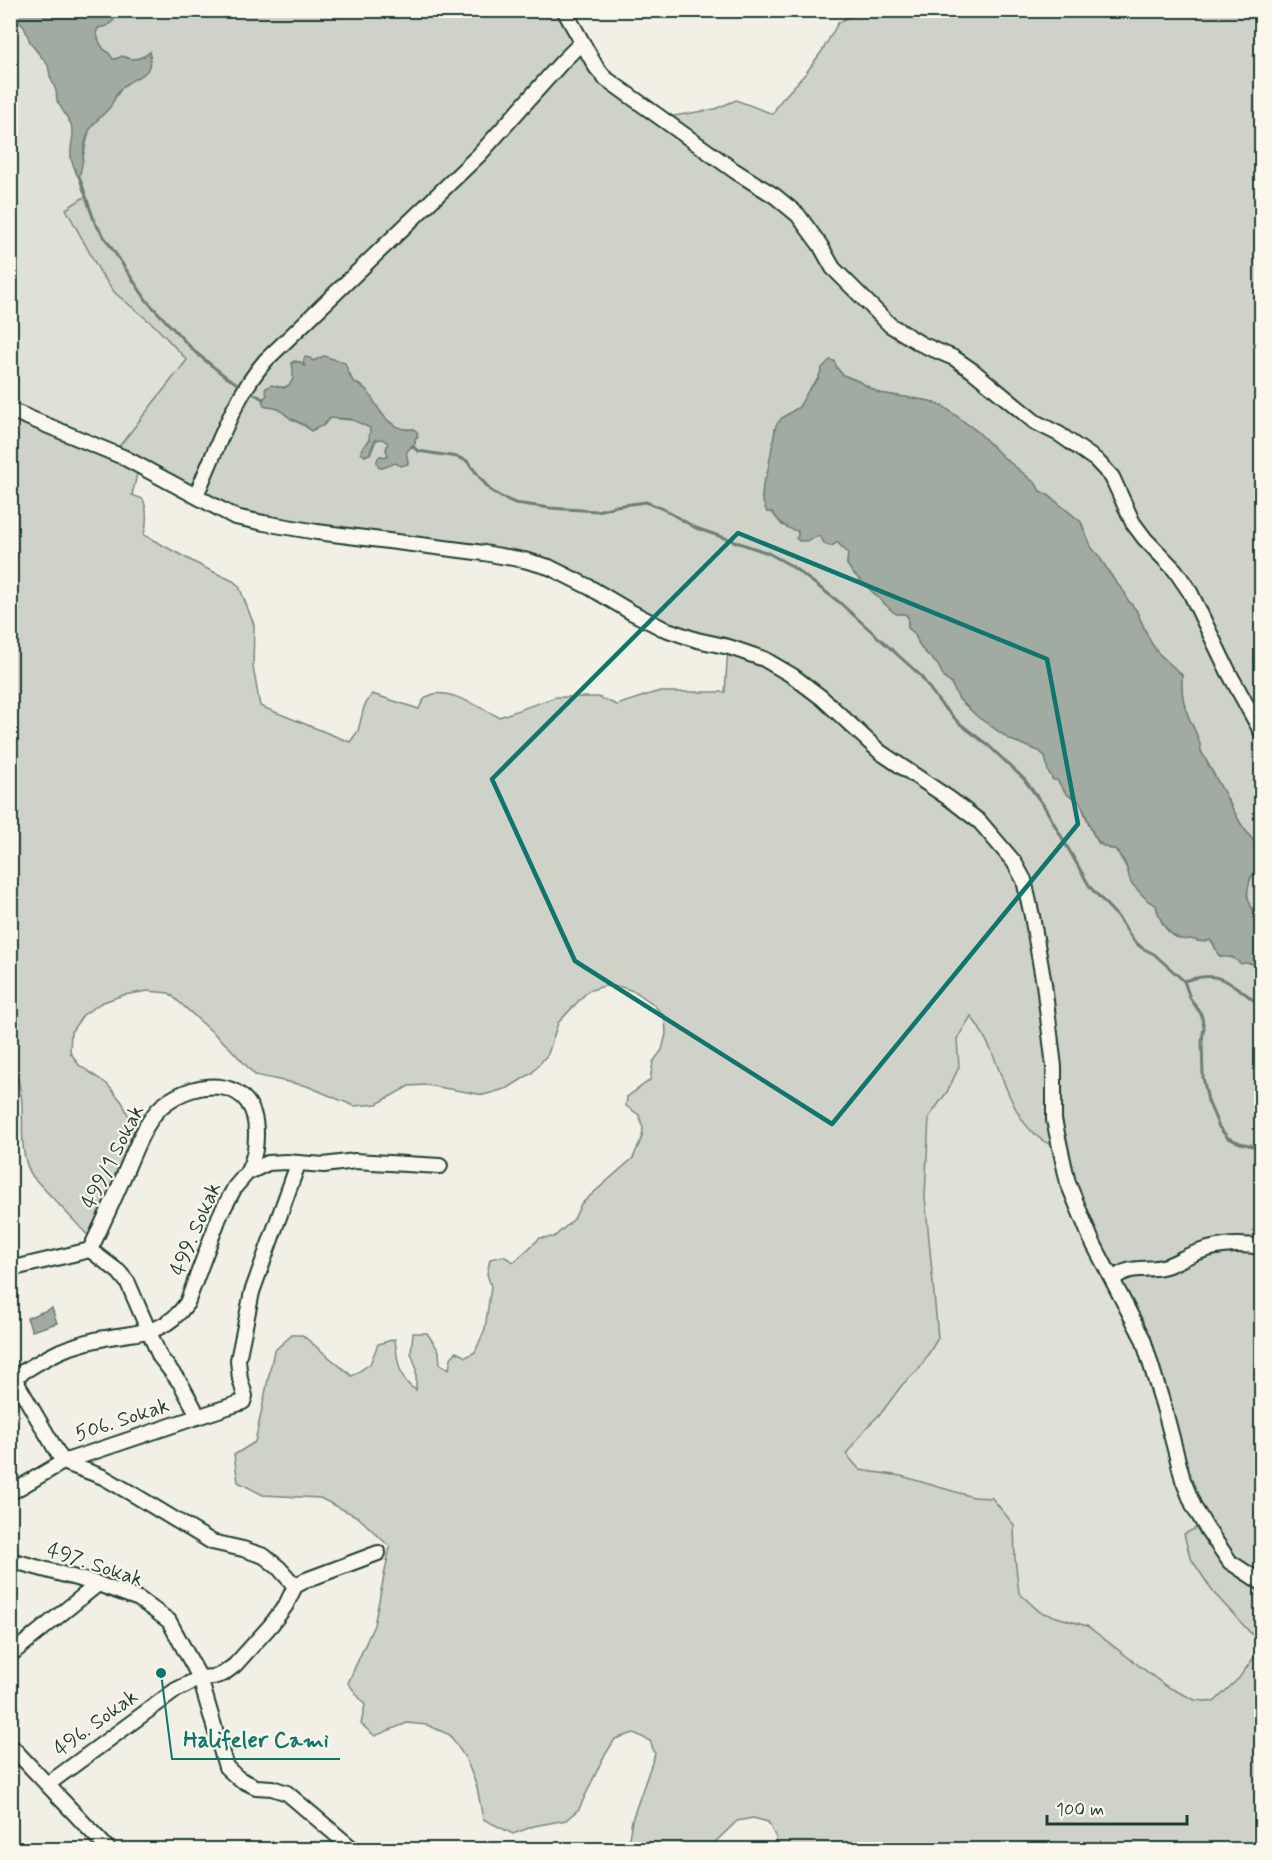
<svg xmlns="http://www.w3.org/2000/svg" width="1272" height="1860" font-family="Mynerve,sans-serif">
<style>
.built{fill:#e0e1d6}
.green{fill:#cfd2c8;stroke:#77887e;stroke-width:1.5;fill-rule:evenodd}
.water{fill:#a2aba1;stroke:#6e7f75;stroke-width:1.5}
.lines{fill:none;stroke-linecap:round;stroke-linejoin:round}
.stream{stroke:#6e7f75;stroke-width:3}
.minor-casing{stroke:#1f3d34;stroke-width:18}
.minor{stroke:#fbf7ec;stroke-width:14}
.marked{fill:none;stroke:#0f766e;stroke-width:4.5;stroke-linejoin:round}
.labels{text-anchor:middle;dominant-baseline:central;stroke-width:4.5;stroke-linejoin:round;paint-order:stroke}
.street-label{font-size:21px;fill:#1f3d34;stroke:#fbf7ec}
.leader{fill:none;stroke:#0f766e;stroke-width:2}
.callout-dot{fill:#0f766e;stroke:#fbf7ec;stroke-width:2}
.callout-label{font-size:22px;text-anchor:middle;font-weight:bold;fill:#0f766e;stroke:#fbf7ec;stroke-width:4.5;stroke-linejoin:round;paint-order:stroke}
</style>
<rect width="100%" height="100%" fill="#f2f0e5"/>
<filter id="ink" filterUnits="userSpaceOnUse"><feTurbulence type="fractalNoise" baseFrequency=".0167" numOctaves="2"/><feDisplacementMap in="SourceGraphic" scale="12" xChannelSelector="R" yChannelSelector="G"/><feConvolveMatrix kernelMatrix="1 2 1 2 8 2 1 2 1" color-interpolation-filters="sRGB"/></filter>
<g filter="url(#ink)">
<!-- built -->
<g class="built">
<polygon points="10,11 13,11 38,52 48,65 58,103 71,124 73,135 71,148 71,159 86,196 66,210 155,326 187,360 114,453 11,410"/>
<polygon points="971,1015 991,1050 1010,1096 1024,1123 1034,1135 1046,1144 1059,1148 1143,1339 1204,1524 1190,1557 1213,1592 1257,1640 1255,1656 1239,1678 1214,1702 1195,1700 1166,1686 1087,1626 1040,1612 1019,1593 1015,1558 1014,1525 992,1499 973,1497 901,1476 860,1470 845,1454 867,1427 882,1412 902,1385 920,1368 938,1338 925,1196 929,1117 947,1092 959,1067 957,1039"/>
</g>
<!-- green -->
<g class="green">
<path d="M104,11H564L596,67L662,118L715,109L736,100L773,114L778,104L806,73L822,51L838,23L857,11H1261V866L1258,857L1257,846L1241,824L1201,751C1200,738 1194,729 1189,718C1183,705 1181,690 1182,675L1158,653L1150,641L1136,610L1127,599L1125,593L1114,580L1098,555L1092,548L1081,522L1048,495L1040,491L1036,484L1002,456L978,432L944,407L930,401L879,393L858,381L843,375L837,368L834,361L813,384L799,407L782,418L775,429L771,458L767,475L763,484L762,499L767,512H772L782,525L798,531V536L812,538L820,536C825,542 823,546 832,546L837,542L848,553L847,564L852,572L866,584L881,601L900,614H905L908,617V628L914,633L921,648L938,665L945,679L951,683L959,699L978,717L1011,740L1039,751L1045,756L1057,780L1066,793L1080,802L1092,832L1099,844L1110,849H1115C1129,867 1134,893 1156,905C1159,919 1166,934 1181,939C1184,940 1188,939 1191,939C1199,941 1201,943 1209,940L1213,943L1218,954L1255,964L1261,969V1849H775L776,1838L768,1822L753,1818L737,1821L708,1849H635L628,1844L632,1820L655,1754L650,1741L634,1733L615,1739L602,1760L579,1809L566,1820L534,1826L513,1834L483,1819L477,1787L466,1759L450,1735L427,1725L407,1723L375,1736L361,1724L365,1705L348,1683L374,1625L390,1547L358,1517L320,1498L263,1495L238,1482L234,1455L255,1442L274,1351L292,1335H302L352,1376L370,1364L378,1344L395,1339C397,1356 398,1381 416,1390V1367L411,1353L413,1333H427L439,1351L440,1364L449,1369L451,1358L456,1352L466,1357L475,1352L485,1329L491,1286L487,1274L490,1259L503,1256L514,1262L540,1238L554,1237L574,1219L581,1204L633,1158L642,1137L643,1128L639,1115L626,1106L627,1097L650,1080L653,1062L662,1050L666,1034L665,1017L653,1004L636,992L621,987L604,986L588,991L558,1023L548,1054L532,1073L508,1088L484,1095L426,1085L409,1086L377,1104L354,1106L307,1086L255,1075L229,1047L169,993L148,991L123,995L101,1003L83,1015L71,1032L70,1052L79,1065L107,1084L122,1102L132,1123L136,1149L94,1242L33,1177C17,1153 25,1122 21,1094C20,1083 15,1073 11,1063L10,410L114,453L187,360L155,326L115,293L100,272L66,209L86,196L79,176L89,131L94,123L111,104L121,89L131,79L142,75L150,52C144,57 132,62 125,57L113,59C107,48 103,54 98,38C96,29 95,37 98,28L105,26L113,18L104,15ZM324,356L350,374L352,381C358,384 364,386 368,392C370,395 371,398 372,401C381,416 396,432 414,429L418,437L415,440V444L406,452V456L408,460L404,464L395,463L381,468L380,456L386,457L388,454L386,450L388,443L382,439L376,440L371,453L365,456L361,450C367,441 372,441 370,428C356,418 346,420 330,418L319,427L311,431C305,425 299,424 293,420C283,414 278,405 266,407L263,404V399L277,387C297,389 293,375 294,361L300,362L305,367L311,360L313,361ZM139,466L264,523L549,567L697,640L728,647L725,692H656L617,705L598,697H556L499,717C482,709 449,688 431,695C424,697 421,703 419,709L372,694L364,707L358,731L350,742L260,706L253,667L254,625L239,586L233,581L203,567L144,535C147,523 148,511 143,499L132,495ZM971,1016C979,1027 986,1039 992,1052C1007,1088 1018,1136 1059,1148L1165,1411L1203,1525L1184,1534L1190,1557L1213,1592L1257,1640L1255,1656L1239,1678L1214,1702L1195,1700L1166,1686L1087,1626L1040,1612L1019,1593L1015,1558L1014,1525L992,1498L973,1497L901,1476L860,1470L846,1454L867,1427L882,1412L902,1385L920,1368L938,1338L925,1196L929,1117L947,1092L959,1067L957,1039Z"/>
<path d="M1253,874H1257C1263,889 1261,905 1261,921C1248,909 1243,890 1253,874Z"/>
</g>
<!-- water -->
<g class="water">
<path d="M13,11H104V15L113,18L114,20L107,26L98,28C95,37 96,29 98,38C103,54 107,48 113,59H116L122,56C132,61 142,59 150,52C153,82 134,72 119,91C115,96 113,102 110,107C102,117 91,123 87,136C82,149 84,164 79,176L77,175L71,159V148L73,135L71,124L57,101L56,91L50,76L48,65L31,44L24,27L18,21Z"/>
<path d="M324,356L345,363C347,368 350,378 353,381C358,386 365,386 369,393C379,410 390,433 414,429L418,433L415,440V444C402,453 408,453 408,464L401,466L395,463L383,468L379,467C376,463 376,459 380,456L386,457L388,454L386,450L388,443L382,439L375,440L369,454L365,456L361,453L363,447L369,441L370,428L351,419L330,418L323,426L316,427L311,431L305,425L290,418L279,409L264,406L262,400L267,395L265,390L266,388L272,385L284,388C297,382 293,373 292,362H300L305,367L303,362L305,357L310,358L313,361Z"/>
<path d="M830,360L834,361L837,368L843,375L858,381L879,393L930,401L944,407L978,432L1002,456L1036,484L1040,491L1048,495L1081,522L1091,548L1098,555L1114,580L1125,593L1127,599L1136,610L1150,641L1158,653L1182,675C1181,690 1183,705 1189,718C1194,730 1200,738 1201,751L1241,824L1257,846L1258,857L1261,866V887L1257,874H1253L1250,879L1247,895L1251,907L1261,921V969C1255,964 1249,961 1241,964L1232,957H1221L1218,954L1213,943L1210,940C1202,943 1199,941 1191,939C1188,939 1184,940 1181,939C1166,934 1159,919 1156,905L1148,901L1131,883L1125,862L1115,849C1090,848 1091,819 1080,803C1077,798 1073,798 1068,795C1064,792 1061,785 1057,780H1053L1048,771L1045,756L1039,751L1011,740L978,717L959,699L951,683L945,679L938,665L921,648L914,633L908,628V617L905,614H896L891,610L852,572L847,564L848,553L837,542L832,546C823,546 825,542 819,536L806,541H799L796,538L798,536V531C785,529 780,522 772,512H767L762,499L763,484L767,475L776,425L782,418L799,407L808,391L818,379L822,368Z"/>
<polygon points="52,1308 57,1323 32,1331 27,1318"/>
</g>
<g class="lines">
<!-- stream -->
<g class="stream">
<polyline points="79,176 95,223 147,301 195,352 226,377 243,387"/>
<polyline points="249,391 263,399"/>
<polyline points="412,446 418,451 457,457 467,461 490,490 501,497 515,503 550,508 597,511 616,506 646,502 663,509 696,528 768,553 790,565 839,602 920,675 940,703 959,723 989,746 1024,779 1044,806 1090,887 1117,916 1134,941 1142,948 1154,954 1184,981 1190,998 1201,1014 1204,1027 1202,1041 1203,1077 1208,1101 1219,1127 1228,1138 1240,1143 1262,1148"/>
<path d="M1184,981C1210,973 1220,975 1242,991C1249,996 1254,1002 1262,1005"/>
</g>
<defs>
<g id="minor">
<polyline points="564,10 596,67 605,78 735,171 775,196 798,215 820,245 833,268 890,325 921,344 954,358 973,371 1035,422 1059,434 1096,460 1112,477 1133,523 1145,539 1175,570 1190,592 1229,673 1262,733"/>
<polyline points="10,410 123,457 235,517 264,523 317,532 484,553 524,560 549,567 589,587 631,612 662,628 697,640 729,647 764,659 793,676 822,698 880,752 950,799 980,822 1014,862 1024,880 1032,916 1044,984 1054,1067 1054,1120 1068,1183 1091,1239 1143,1339 1165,1411 1183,1480 1194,1507 1207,1529 1230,1562 1262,1583"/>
<path d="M196,495C217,449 233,398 266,360L479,155L562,62L582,42"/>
<path d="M90,1250C100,1229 110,1208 119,1187C129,1165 144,1121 162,1106C197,1077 256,1076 256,1133C256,1149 254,1160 247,1173"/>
<polyline points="10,1269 90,1250"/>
<path d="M1113,1279C1130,1265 1143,1271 1162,1267C1172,1265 1179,1260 1188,1256C1213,1245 1235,1243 1262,1247"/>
<polyline points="14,1378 63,1462 103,1477 136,1496 212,1542 243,1549 264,1556 279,1568 295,1586"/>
<path d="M10,1379C29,1369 48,1355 68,1348C80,1344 93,1340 105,1338C140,1331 164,1336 187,1303L220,1215L235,1187L247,1173L268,1163L286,1162L324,1165L355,1161L440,1166"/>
<polyline points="197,1417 243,1402 245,1396 240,1379 238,1360 252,1292 298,1164"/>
<polyline points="10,1493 63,1462 197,1417 194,1408 181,1384 160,1357 128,1283 119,1272 90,1250"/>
<polyline points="10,1560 98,1584 139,1599 169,1621 200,1678 226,1767 239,1779 256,1787 272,1788 287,1793 354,1850"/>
<polyline points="10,1655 98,1584"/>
<polyline points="10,1745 109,1850"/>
<polyline points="48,1784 176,1690 200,1678 213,1677 223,1674 235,1665 271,1625 286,1605 295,1586 306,1580 378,1553"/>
</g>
</defs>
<!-- minor casing -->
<use href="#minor" class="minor-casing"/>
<!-- minor -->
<use href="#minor" class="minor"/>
</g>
</g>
<!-- marked area -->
<path class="marked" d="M738,533L1047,659L1078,824L832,1124L575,961L492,779Z"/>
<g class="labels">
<!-- street labels -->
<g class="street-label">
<text transform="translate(113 1157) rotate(-63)">499/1 Sokak</text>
<text transform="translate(196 1229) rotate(-67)">499. Sokak</text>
<text transform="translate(122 1420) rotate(-18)">506. Sokak</text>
<text transform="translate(95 1565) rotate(18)">497. Sokak</text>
<text transform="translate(96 1723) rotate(-36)">496. Sokak</text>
</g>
</g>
<!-- callouts -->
<path class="leader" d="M161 1673L172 1759H340"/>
<circle class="callout-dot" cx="161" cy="1673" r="6"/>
<g class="callout-label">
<text x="256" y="1747">Halifeler Cami</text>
</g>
<!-- margin -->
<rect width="1272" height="1860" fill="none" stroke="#fbf7ec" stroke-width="36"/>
<rect x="18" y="18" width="1236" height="1824" fill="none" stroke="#1f3d34" stroke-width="2" filter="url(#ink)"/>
<!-- scale -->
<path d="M1047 1815v9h140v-9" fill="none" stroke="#1f3d34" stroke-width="3"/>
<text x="1056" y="1815" font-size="18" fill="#1f3d34" stroke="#fbf7ec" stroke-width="4.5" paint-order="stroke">100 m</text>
</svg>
